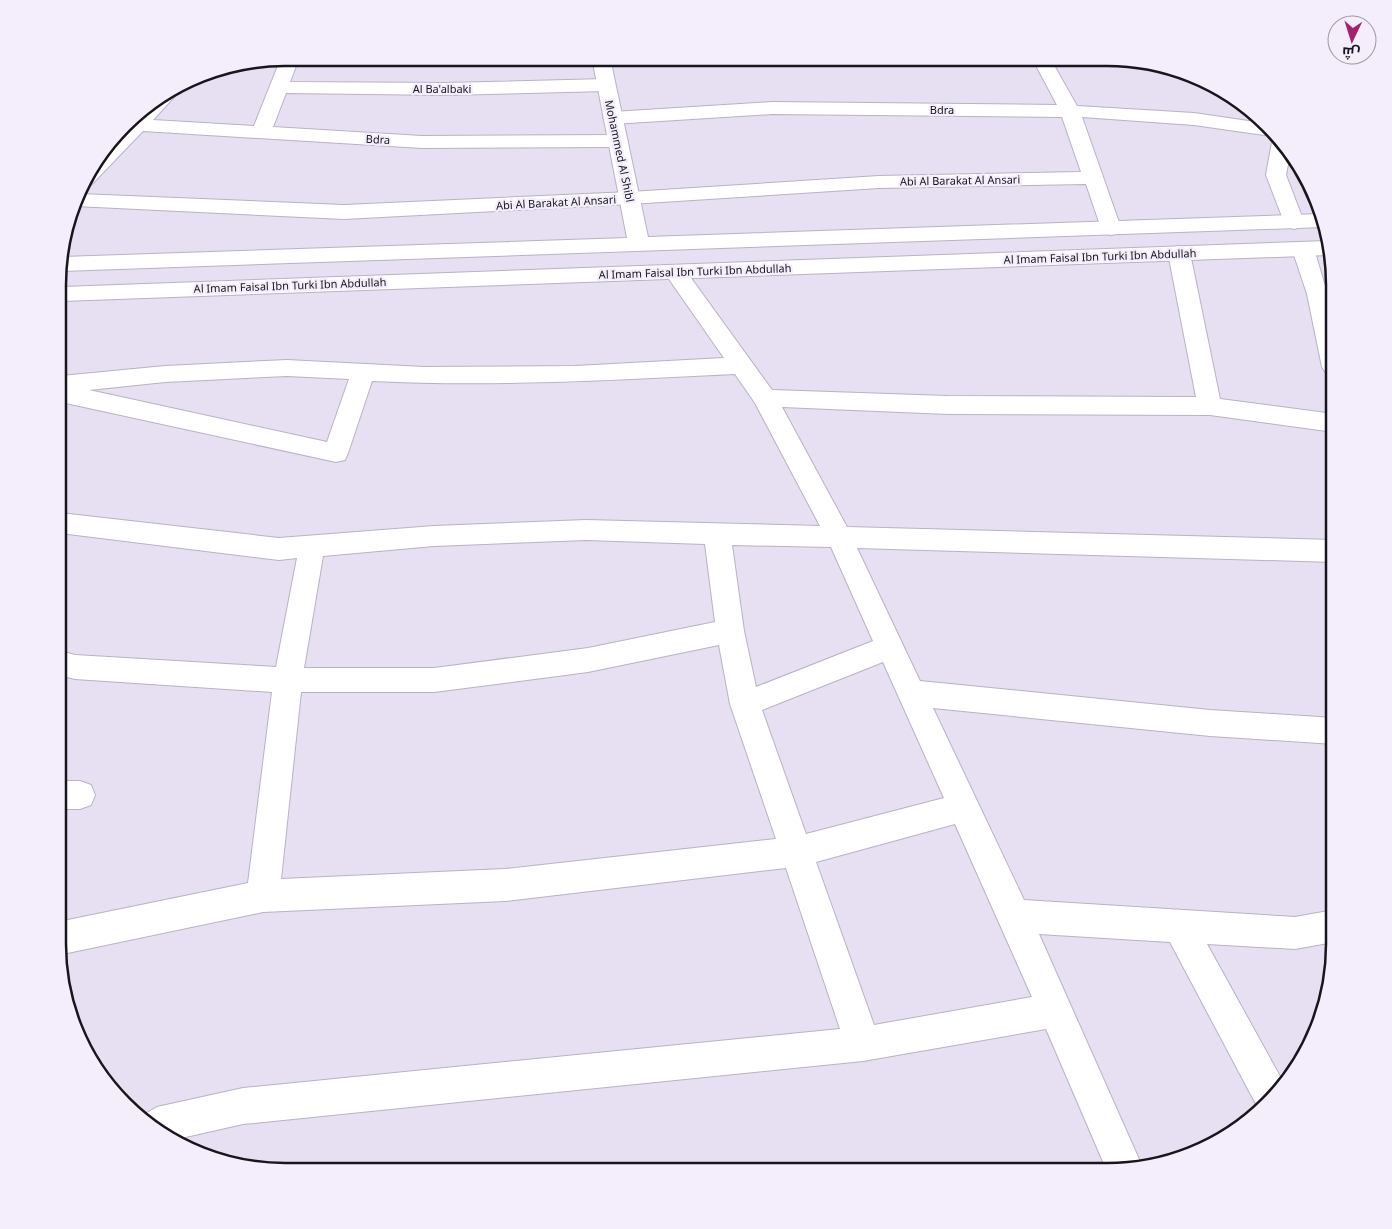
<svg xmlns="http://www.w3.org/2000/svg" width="1392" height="1229" font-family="'Noto Sans',Cairo,sans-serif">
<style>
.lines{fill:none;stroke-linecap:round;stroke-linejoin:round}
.street-casing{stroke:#b9b2c4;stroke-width:2}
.secondary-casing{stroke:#b9b2c4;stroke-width:2}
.street{fill:#fff;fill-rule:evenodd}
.secondary{fill:#fff;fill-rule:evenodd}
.labels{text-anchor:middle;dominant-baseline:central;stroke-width:4.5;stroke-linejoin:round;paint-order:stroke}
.far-street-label{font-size:11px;fill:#18151c;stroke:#f3edfc}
.rim{fill:none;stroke:#18151c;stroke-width:2.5}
</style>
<rect width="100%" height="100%" fill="#e7dff2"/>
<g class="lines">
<defs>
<g id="street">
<path d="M281,58H299L290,82L445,83L606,79L613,81L615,85L613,89L606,91L445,95L286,93L273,127L422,136L618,135L625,137L628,141L625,145L618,147L422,148L143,131L91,185L82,187C91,163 121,125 142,110C151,103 163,98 173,92L175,96L153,120L254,126Z"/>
<polygon points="1032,58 1050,58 1077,106 1194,113 1262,123 1277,134 1271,136 1194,125 1082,117 1121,228 1118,233 1111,235 1104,233 1101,228 1086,184 879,188 630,204 344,219 75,206 80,194 344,205 630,192 879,176 1081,172 1062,117 772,114 613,124 606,122 603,118 606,114 613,112 772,102 1057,105"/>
<polygon points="1279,137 1290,154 1286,175 1304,222 1301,227 1294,229 1287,227 1284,222 1266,175 1272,142"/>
<polygon points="1303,242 1311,244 1314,249 1334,316 1334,375 1326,373 1322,367 1307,294 1292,249 1295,244"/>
<path d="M1179,246L1187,248L1190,253L1220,399L1334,414V432L1210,415L948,414L782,407L847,527L1334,540V562L857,548L920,681L1210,710L1334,718V744L1210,736L933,708L1024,900L1295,917L1334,910V942L1295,949L1207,944L1282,1080L1261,1109L1258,1108L1170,942L1039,934L1142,1166L1121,1171H1107L1046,1029L863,1061L243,1124L177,1139L143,1115L157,1107L243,1088L840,1029L786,868L505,901L263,912L58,955V922L248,883L272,692L75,679L59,675L60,651L75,655L276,667L297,558L279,560L60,533V513L279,538L434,526L586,520L820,526L755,403L735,374C614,380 493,387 372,381L348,453L345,460L336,462L61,402V376L165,366L287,360L424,367L575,366L724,358L664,272L667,267L675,265L683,267L772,390L948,396L1196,397L1168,253L1171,248ZM287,376L349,379L327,442L89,390L165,382ZM586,540L705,544L715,622L588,648L434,668H304L323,556L434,546ZM732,545L831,547L873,641L756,687L744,631ZM719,645L730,704L776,839L505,869L281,879L301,692H434L588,672ZM883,662L944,798L806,834L762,710ZM955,824L1032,997L874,1025L816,862Z"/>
<polygon points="59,781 80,781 91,785 95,795 91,805 80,809 59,809"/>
</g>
<g id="secondary">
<polygon points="592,58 610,58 648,237 1321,214 1324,227 62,271 62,257 627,238"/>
<polygon points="1327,241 1329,255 62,301 62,287"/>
</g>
</defs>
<!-- street casing -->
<use href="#street" class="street-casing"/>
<!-- secondary casing -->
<use href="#secondary" class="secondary-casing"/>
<!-- street -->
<use href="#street" class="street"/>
<!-- secondary -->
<use href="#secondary" class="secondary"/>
</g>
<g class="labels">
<!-- far-street labels -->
<g class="far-street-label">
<text x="442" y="88">Al Ba'albaki</text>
<text x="942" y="109">Bdra</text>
<text transform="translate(378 139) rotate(3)">Bdra</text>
<text transform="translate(620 151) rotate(78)">Mohammed Al Shibl</text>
<text transform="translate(960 180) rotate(-1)">Abi Al Barakat Al Ansari</text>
<text transform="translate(556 202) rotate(-3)">Abi Al Barakat Al Ansari</text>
<text transform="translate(1100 256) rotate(-2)">Al Imam Faisal Ibn Turki Ibn Abdullah</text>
<text transform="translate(695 271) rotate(-2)">Al Imam Faisal Ibn Turki Ibn Abdullah</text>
<text transform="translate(290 285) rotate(-2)">Al Imam Faisal Ibn Turki Ibn Abdullah</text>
</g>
</g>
<!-- crop -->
<path d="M0 0H1392V1229H0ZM285 66H1107A219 219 0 0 1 1326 285V944A219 219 0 0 1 1107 1163H285A219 219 0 0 1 66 944V285A219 219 0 0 1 285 66Z" fill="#f3edfc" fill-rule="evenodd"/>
<path class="rim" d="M285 66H1107A219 219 0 0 1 1326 285V944A219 219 0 0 1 1107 1163H285A219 219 0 0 1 66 944V285A219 219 0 0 1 285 66Z"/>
<!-- north arrow -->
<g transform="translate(1352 40) rotate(184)"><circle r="24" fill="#f3edfc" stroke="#9b97a2"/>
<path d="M0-4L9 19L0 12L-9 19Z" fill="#a4216f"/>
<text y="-8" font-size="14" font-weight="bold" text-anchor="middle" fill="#18151c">ش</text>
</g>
</svg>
